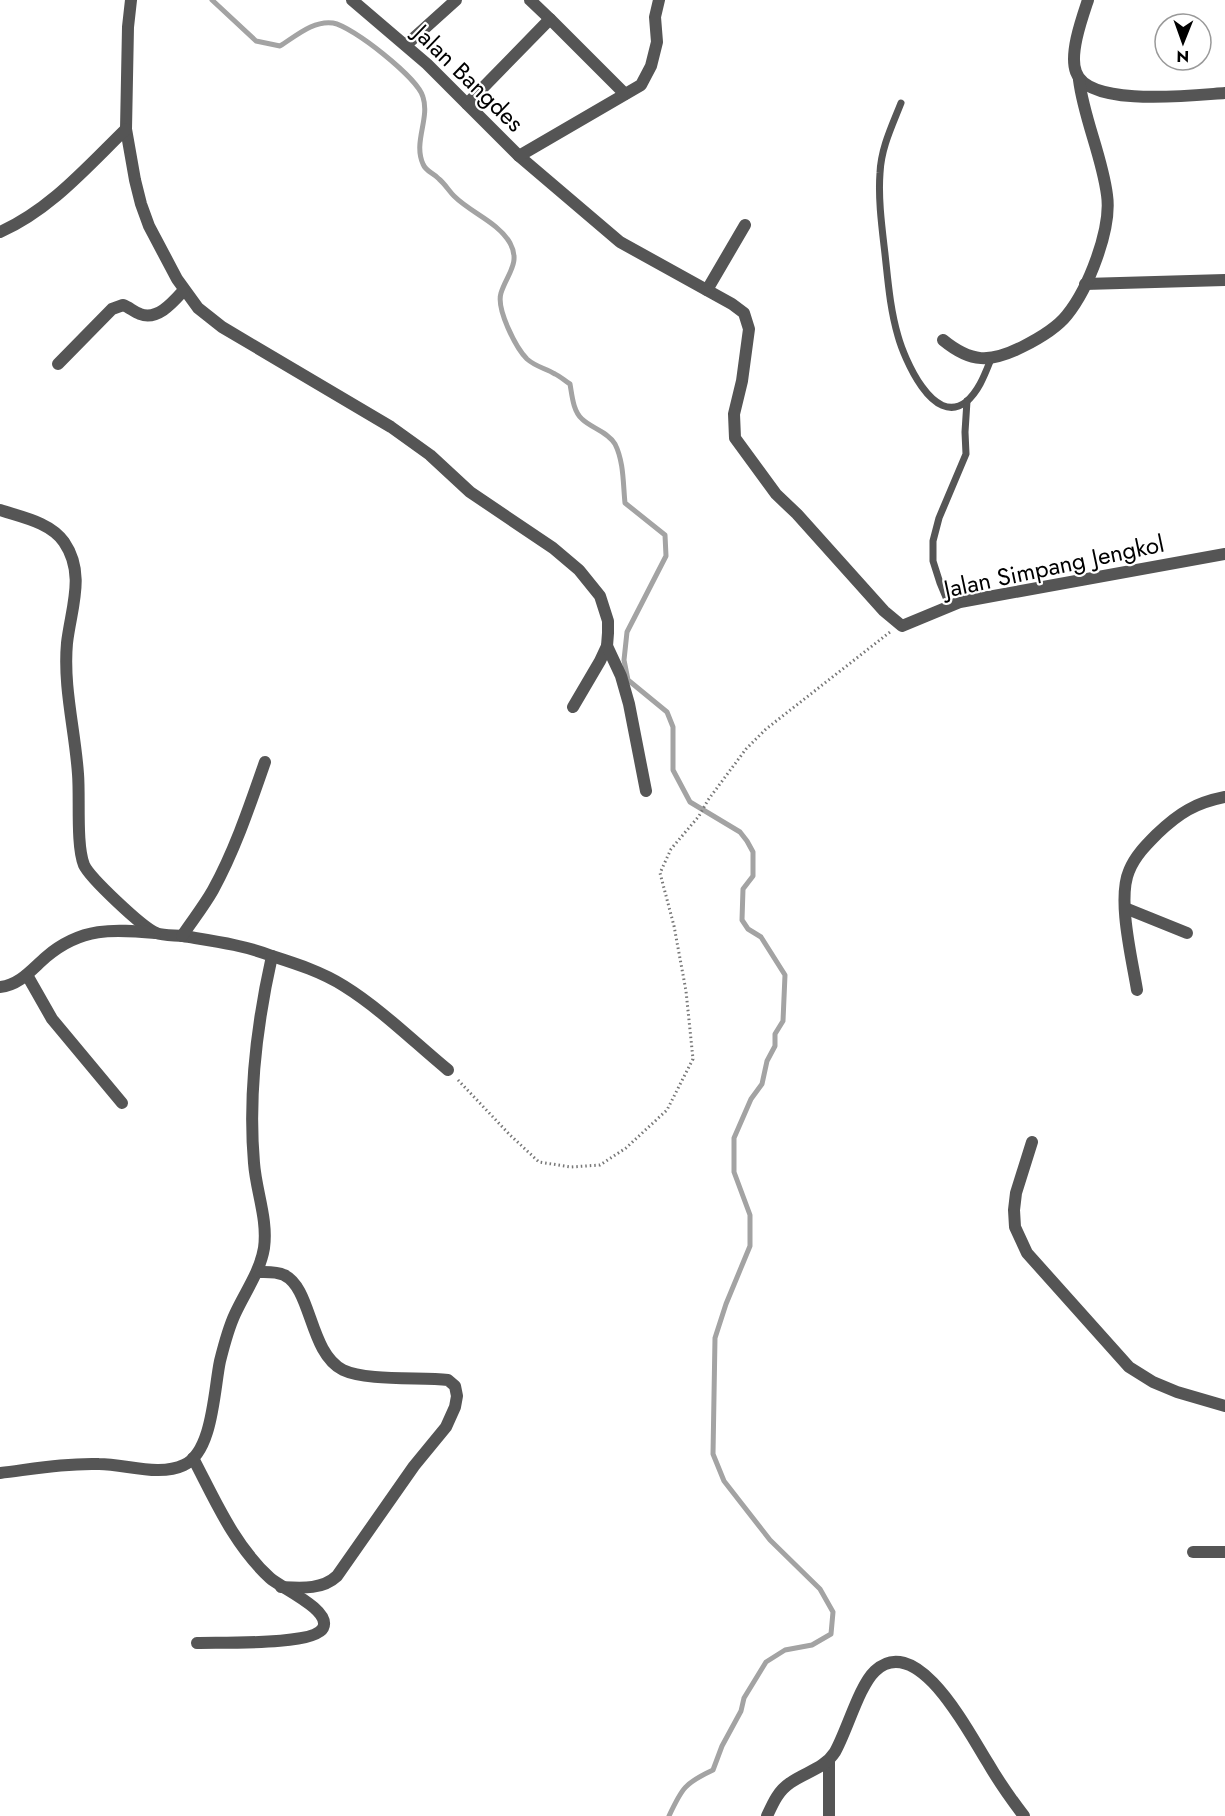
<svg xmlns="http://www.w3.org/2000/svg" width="1225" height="1816" font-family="Jost,sans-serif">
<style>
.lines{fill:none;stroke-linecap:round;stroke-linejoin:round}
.stream{stroke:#a3a3a3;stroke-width:5}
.path{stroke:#777;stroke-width:3;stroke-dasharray:1.5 3;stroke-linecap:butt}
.lane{stroke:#555;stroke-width:7}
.street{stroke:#555;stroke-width:12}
.labels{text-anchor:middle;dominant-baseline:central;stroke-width:4.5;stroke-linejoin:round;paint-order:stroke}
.street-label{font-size:24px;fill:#000;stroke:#fff}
</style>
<rect width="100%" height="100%" fill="#fff"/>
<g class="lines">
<!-- stream -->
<path class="stream" d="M212,0L256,41L280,46C296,36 314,20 333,23C352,26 418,78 423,97C430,119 413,142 423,164C426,172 434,173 439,179C445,184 449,191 454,196C471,213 498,222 510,243C521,263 507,274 501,293C496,309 516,348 527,359C536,367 545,368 555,374C560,376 565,381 570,384C572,395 573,411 582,419C591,428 607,431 615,444C624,462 623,484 625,503L665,535L666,556L627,632L624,660L628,680L667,712L673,727V770L690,802L740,832L747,841L753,852V876L743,889L742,920L748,929L761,937L785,975L783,1021L775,1034V1046L767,1061L762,1084L751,1099L734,1138V1172L750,1215V1246L726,1304L715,1338L713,1454L724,1481L770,1540L820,1589L833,1612L831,1634L812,1645L785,1650L766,1662L744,1698L741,1711L722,1746L713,1770C685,1783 682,1788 669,1816"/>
<!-- path -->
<polyline class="path" points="458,1080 510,1135 539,1162 571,1167 600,1165 626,1148 667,1110 693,1059 686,991 674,926 660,873 671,849 699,816 708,800 746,749 766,729 890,632"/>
<!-- lane -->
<g class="lane">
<path d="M901,103C892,126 881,148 880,173C878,199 882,228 885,254C888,281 890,309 898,336C904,358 933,427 966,402C979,391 985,374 991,359"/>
<polyline points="950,607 940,583 933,561 933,541 939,518 966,454 965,432 967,401"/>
</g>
<!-- street -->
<g class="street">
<polyline points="131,0 128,27 126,129 135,180 141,204 149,226 177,279 198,308 222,327 391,427 430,455 470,492 553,548 579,570 600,596 608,621 608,633 607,646 600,661 573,707"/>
<polyline points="352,0 427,64 519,156 620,242 732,304 744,313 749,329 742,381 734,414 735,438 776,494 797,514 884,611 902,626 960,602 1225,554"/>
<polyline points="530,0 550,19"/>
<path d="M1088,0C1082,18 1069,54 1076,72C1088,108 1195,95 1225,93"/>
<polyline points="406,45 456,0"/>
<polyline points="467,104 550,19 625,94"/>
<polyline points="519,156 641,85 651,66 657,42 655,17 659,0"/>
<path d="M0,232C50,210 87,167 126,129"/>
<polyline points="1085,284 1225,280"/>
<polyline points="707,290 745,225"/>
<path d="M943,340C971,363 990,363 1022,347C1038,339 1056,329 1067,315C1088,289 1112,229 1107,195C1102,156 1084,119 1079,80"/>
<path d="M58,364L112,309L123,305C129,307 134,312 140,314C158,321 174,301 184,290"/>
<path d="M0,510C21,517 50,522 64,542C86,574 71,608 67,643C63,687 75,730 78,774C80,798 76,845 84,865C90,878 142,927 156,933C164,936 175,935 183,936C213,941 244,945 272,956C257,1023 248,1094 254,1163C256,1191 268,1219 264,1248C260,1272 245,1292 235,1314C228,1329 224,1345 220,1361C214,1389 213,1452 184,1465C159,1477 126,1464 99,1464C66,1463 33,1469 0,1473"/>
<polyline points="607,646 621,676 629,704 646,791"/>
<polyline points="1125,908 1187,933"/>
<path d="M182,936C192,921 204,906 213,890C235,850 250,805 265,762"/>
<path d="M272,956C297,964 322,972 344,986C381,1009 414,1042 448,1070"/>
<polyline points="27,975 52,1019 122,1103"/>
<path d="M0,987C20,985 32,969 46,957C81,927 113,929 156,933"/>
<path d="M1137,990C1132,959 1117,899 1129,871C1135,856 1146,845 1157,834C1179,813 1195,803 1225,797"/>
<polyline points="1032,1142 1016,1193 1014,1210 1015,1227 1027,1253 1129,1367 1153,1382 1177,1392 1225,1406"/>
<path d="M257,1272C265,1272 276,1271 284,1275C312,1288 309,1353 343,1370C366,1381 420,1377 448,1380L455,1386L457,1396L455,1407L446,1427L414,1466L337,1576C322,1590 301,1588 281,1587"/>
<path d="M193,1458C215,1500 234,1545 270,1578C281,1588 332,1610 323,1628C314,1646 218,1642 197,1643"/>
<polyline points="1193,1552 1225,1552"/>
<polyline points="829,1761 829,1816"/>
<path d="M767,1816C773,1803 778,1791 790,1783C805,1772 824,1769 835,1752C847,1731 859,1686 875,1671C918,1630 971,1737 988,1763C999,1782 1011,1799 1024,1816"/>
</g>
</g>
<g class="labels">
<!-- street labels -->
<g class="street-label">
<text transform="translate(469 78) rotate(44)">Jalan Bangdes</text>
<text transform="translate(1054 566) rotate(-12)">Jalan Simpang Jengkol</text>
</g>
</g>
<!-- north arrow -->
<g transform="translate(1183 42) rotate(181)"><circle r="28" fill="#ffffff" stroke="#999999" stroke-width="1.5"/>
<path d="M0-4.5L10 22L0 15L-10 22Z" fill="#000000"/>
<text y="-9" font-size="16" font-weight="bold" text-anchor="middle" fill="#000000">N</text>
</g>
</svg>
